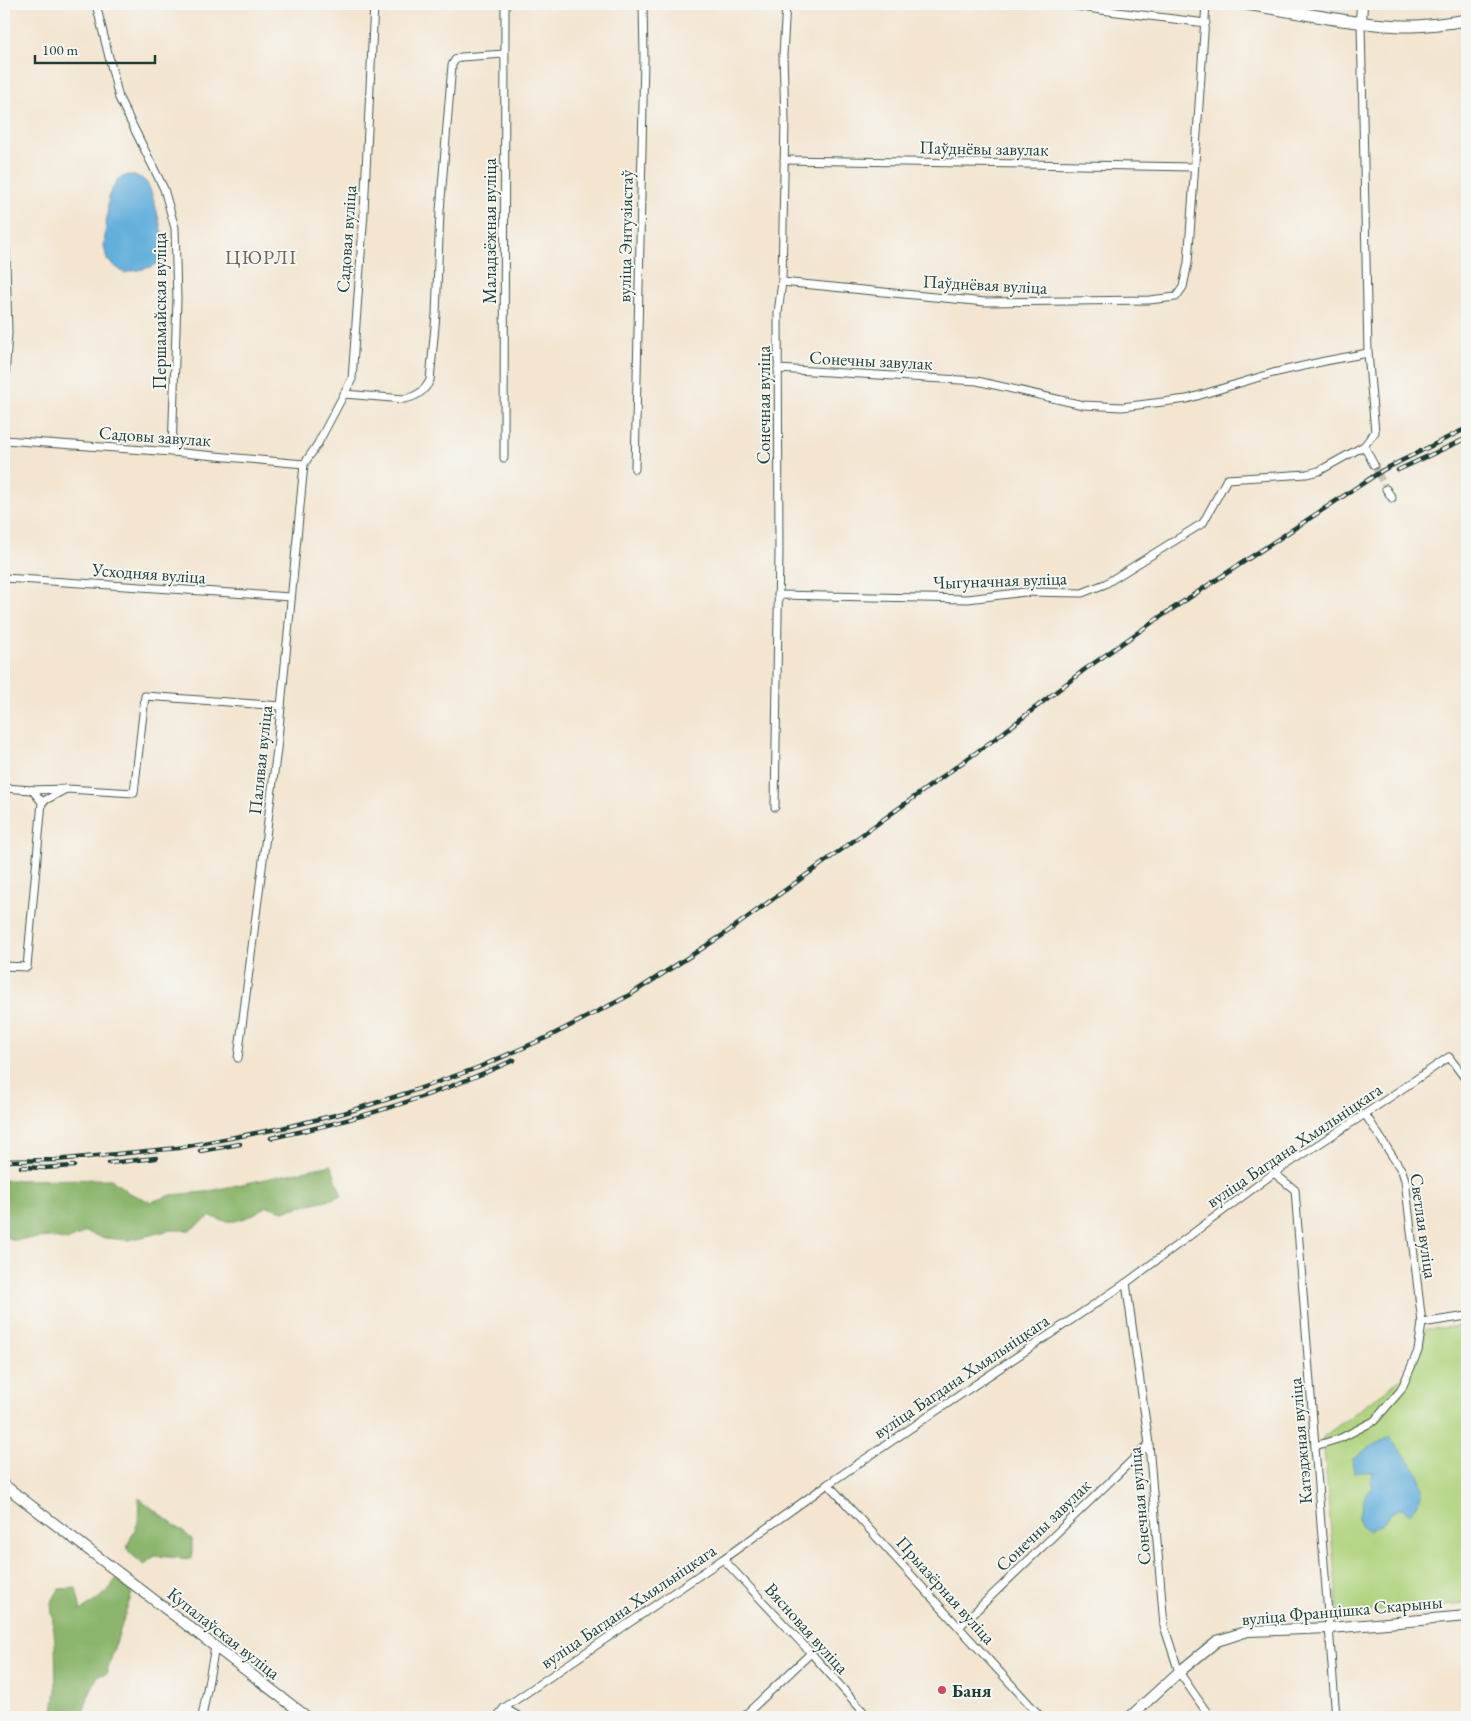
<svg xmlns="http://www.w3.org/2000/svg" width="1471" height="1721" font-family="'EB Garamond',serif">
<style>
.green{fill:#afd37c;stroke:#678858}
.forest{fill:#8bb56c;stroke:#557950}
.water{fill:#64afdc;stroke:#427688}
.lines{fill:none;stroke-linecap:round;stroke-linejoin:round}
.street-tunnel{stroke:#c9c3b1;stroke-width:7;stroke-dasharray:7 3.5;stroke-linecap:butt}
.street-casing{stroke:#3f564b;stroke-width:9}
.secondary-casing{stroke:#3f564b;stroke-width:12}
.primary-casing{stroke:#3f564b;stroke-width:13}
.street{stroke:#fff;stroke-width:7}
.secondary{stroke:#fff;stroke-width:10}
.primary{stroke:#fff;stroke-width:11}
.rail-casing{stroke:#1f3d34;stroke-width:4.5}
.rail{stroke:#f6f6f2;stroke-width:2.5;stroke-dasharray:8;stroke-linecap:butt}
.poi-dot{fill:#d1495b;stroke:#f6f6f2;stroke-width:2}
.labels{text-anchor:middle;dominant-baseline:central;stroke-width:4;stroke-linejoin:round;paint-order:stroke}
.street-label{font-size:18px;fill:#1f3d34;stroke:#f6f6f2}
.poi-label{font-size:18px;font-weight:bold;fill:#1f3d34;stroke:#f6f6f2;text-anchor:start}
.quarter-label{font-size:20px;letter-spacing:1px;fill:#6d6456;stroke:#f6f6f2}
</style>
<rect width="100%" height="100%" fill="#f6f6f2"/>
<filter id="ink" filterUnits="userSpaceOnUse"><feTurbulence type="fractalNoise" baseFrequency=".02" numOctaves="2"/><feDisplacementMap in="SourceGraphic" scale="10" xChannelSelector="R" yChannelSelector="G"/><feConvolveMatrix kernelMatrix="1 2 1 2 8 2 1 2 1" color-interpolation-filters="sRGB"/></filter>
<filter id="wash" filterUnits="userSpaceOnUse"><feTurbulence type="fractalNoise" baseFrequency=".0096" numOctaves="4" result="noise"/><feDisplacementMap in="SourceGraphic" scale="20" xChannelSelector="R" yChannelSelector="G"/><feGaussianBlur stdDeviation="1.12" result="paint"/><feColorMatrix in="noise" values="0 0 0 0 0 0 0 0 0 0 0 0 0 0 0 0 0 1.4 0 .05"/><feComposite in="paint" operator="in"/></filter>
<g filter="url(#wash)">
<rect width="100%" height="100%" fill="#f3e5d0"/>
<!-- green -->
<polygon class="green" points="1467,1326 1467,1604 1338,1614 1323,1437 1401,1379 1421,1352 1426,1329"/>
<!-- forest -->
<g class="forest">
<path d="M331,1165L342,1196L283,1211L267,1206C249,1217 233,1228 211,1216L190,1230H171L129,1240L105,1238L86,1232L67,1241L49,1237L14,1240L4,1236V1180L111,1179L129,1193L151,1202L171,1195L205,1192Z"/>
<polygon points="139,1498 192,1539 192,1559 155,1556 144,1565 129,1552 127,1546 138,1523"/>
<polygon points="116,1579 133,1590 106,1674 98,1675 88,1696 82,1717 52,1717 56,1691 55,1642 51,1603 59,1589 76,1588 81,1611 106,1593"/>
</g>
<!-- water -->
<g class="water">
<path d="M128,175C136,176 144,177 148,185C154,194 167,249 163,257C156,270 137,269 124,273L107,260L104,246L109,195L118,179Z"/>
<path d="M1389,1437C1400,1451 1420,1469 1422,1487C1423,1497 1415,1506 1410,1513L1402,1508L1391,1513L1382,1524L1368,1531L1362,1527L1358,1519L1366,1493L1373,1488L1371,1480L1372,1472H1354L1352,1460L1371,1446Z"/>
</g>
</g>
<g filter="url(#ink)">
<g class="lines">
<!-- street-tunnel -->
<polyline class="street-tunnel" points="1374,465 1386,489"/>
<defs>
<g id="street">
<polyline points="96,4 119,98 164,189 175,228 177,299 172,452"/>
<polyline points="1064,4 1101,10 1206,23"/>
<polyline points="784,160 1194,167"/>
<polyline points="4,189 8,333 4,393"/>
<polyline points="782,282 985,302 1149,300 1176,297 1183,287 1188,263 1206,4"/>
<polyline points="778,369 977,381 1083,405 1122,407 1187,399 1273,373 1325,361 1368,353"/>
<path d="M344,394L404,399C416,397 425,391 430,380L436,315L440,211L452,65L455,60L461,57L504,54"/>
<polyline points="4,440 172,452 304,464"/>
<polyline points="1364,446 1374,465"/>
<polyline points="504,458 505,4"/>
<polyline points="635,469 644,58 643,4"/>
<polyline points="1386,489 1392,498"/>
<polyline points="4,578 291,597"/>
<polyline points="778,595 968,599 1025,592 1082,593 1105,584 1203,523 1227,479 1307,474 1319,471 1364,446 1375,432 1368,353 1361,23"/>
<polyline points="4,788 32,790 67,789 134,793 145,696 281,706"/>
<polyline points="42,802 66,789"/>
<polyline points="775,807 779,553 778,313 782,282 785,119 783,55 786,4"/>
<polyline points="4,966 27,967 42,802 32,790"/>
<polyline points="238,1058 277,749 304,464 317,445 352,379 364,212 374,4"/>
<polyline points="1274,1173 1295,1190 1336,1717"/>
<polyline points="1126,1283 1149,1444 1164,1626 1179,1672 1210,1717"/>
<polyline points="1422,1323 1467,1316"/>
<polyline points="1315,1446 1341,1438 1374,1421 1401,1390 1418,1351 1422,1323 1405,1180 1402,1171 1365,1114"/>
<polyline points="828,1484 1041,1717"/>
<polyline points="723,1559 811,1653 868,1717"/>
<polyline points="959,1627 1149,1444"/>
<polyline points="504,1708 520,1717"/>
<polyline points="202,1717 215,1647"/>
<polyline points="497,1717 504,1708 723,1559 828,1484 1126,1283 1274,1173 1365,1114 1449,1057 1467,1081"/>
<polyline points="743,1717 811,1653"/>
</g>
<g id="secondary">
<polyline points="1361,23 1362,4"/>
<polyline points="4,1485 307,1717"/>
<polyline points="1130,1717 1179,1672 1217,1641 1248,1631 1330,1628 1467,1616"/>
</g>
<path id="primary" d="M1246,4C1298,12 1350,24 1402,26C1424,27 1446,23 1467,20"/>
</defs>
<!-- street casing -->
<use href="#street" class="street-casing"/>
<!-- secondary casing -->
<use href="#secondary" class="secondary-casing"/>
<!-- primary casing -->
<use href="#primary" class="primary-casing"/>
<!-- street -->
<use href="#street" class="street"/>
<!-- secondary -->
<use href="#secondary" class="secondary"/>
<!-- primary -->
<use href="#primary" class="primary"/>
<defs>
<g id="rail">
<polyline points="1398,470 1467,438"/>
<path d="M271,1138C354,1121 437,1095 514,1060"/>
<polyline points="200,1151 240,1144"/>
<polyline points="4,1161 56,1160 178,1148 282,1128 344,1113 407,1093 477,1068 548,1037 628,996 723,935 999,736 1084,670 1160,617 1383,470 1467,428"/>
<polyline points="109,1163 156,1158"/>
<polyline points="21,1167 44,1168 74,1166"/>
</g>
</defs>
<!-- rail casing -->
<use href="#rail" class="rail-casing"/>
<!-- rail -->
<use href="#rail" class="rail"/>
</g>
</g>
<!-- markers -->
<circle class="poi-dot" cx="942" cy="1690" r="5"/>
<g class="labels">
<!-- street labels -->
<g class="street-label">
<text transform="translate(984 148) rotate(1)">Паўднёвы завулак</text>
<text transform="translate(489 231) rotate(-90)">Маладзёжная вуліца</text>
<text transform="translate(625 236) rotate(-89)">вуліца Энтузіястаў</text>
<text transform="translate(346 239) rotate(-86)">Садовая вуліца</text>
<text transform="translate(985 284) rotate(3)">Паўднёвая вуліца</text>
<text transform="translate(159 311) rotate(-90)">Першамайская вуліца</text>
<text transform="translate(871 360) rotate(3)">Сонечны завулак</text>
<text transform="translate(763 405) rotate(-90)">Сонечная вуліца</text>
<text transform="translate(155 436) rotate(4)">Садовы завулак</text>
<text transform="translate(149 573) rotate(4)">Усходняя вуліца</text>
<text transform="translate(1000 580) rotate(-2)">Чыгуначная вуліца</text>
<text transform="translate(260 760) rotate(-84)">Палявая вуліца</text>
<text transform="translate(1294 1145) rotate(-34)">вуліца Багдана Хмяльніцкага</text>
<text transform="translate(1424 1226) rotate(82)">Светлая вуліца</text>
<text transform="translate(961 1376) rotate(-34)">вуліца Багдана Хмяльніцкага</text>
<text transform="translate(1300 1441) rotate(-95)">Катэджная вуліца</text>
<text transform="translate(1139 1506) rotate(-95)">Сонечная вуліца</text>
<text transform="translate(1043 1525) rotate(-44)">Сонечны завулак</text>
<text transform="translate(946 1590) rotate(48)">Прыазёрная вуліца</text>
<text transform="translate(628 1606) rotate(-34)">вуліца Багдана Хмяльніцкага</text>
<text transform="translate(1342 1610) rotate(-5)">вуліца Францішка Скарыны</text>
<text transform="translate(807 1628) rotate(48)">Вясновая вуліца</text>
<text transform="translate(224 1633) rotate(38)">Купалаўская вуліца</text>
</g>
<!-- poi labels -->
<g class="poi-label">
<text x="952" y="1690">Баня</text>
</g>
<!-- quarter labels -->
<g class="quarter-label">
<text x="261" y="257">ЦЮРЛІ</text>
</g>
</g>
<!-- margin -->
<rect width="1471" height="1721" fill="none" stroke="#f6f6f2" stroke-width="20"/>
<!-- scale -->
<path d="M35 55v8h120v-8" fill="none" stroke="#1f3d34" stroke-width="2.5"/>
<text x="42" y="55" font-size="15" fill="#1f3d34" stroke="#f6f6f2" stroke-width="4" paint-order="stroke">100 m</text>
</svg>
